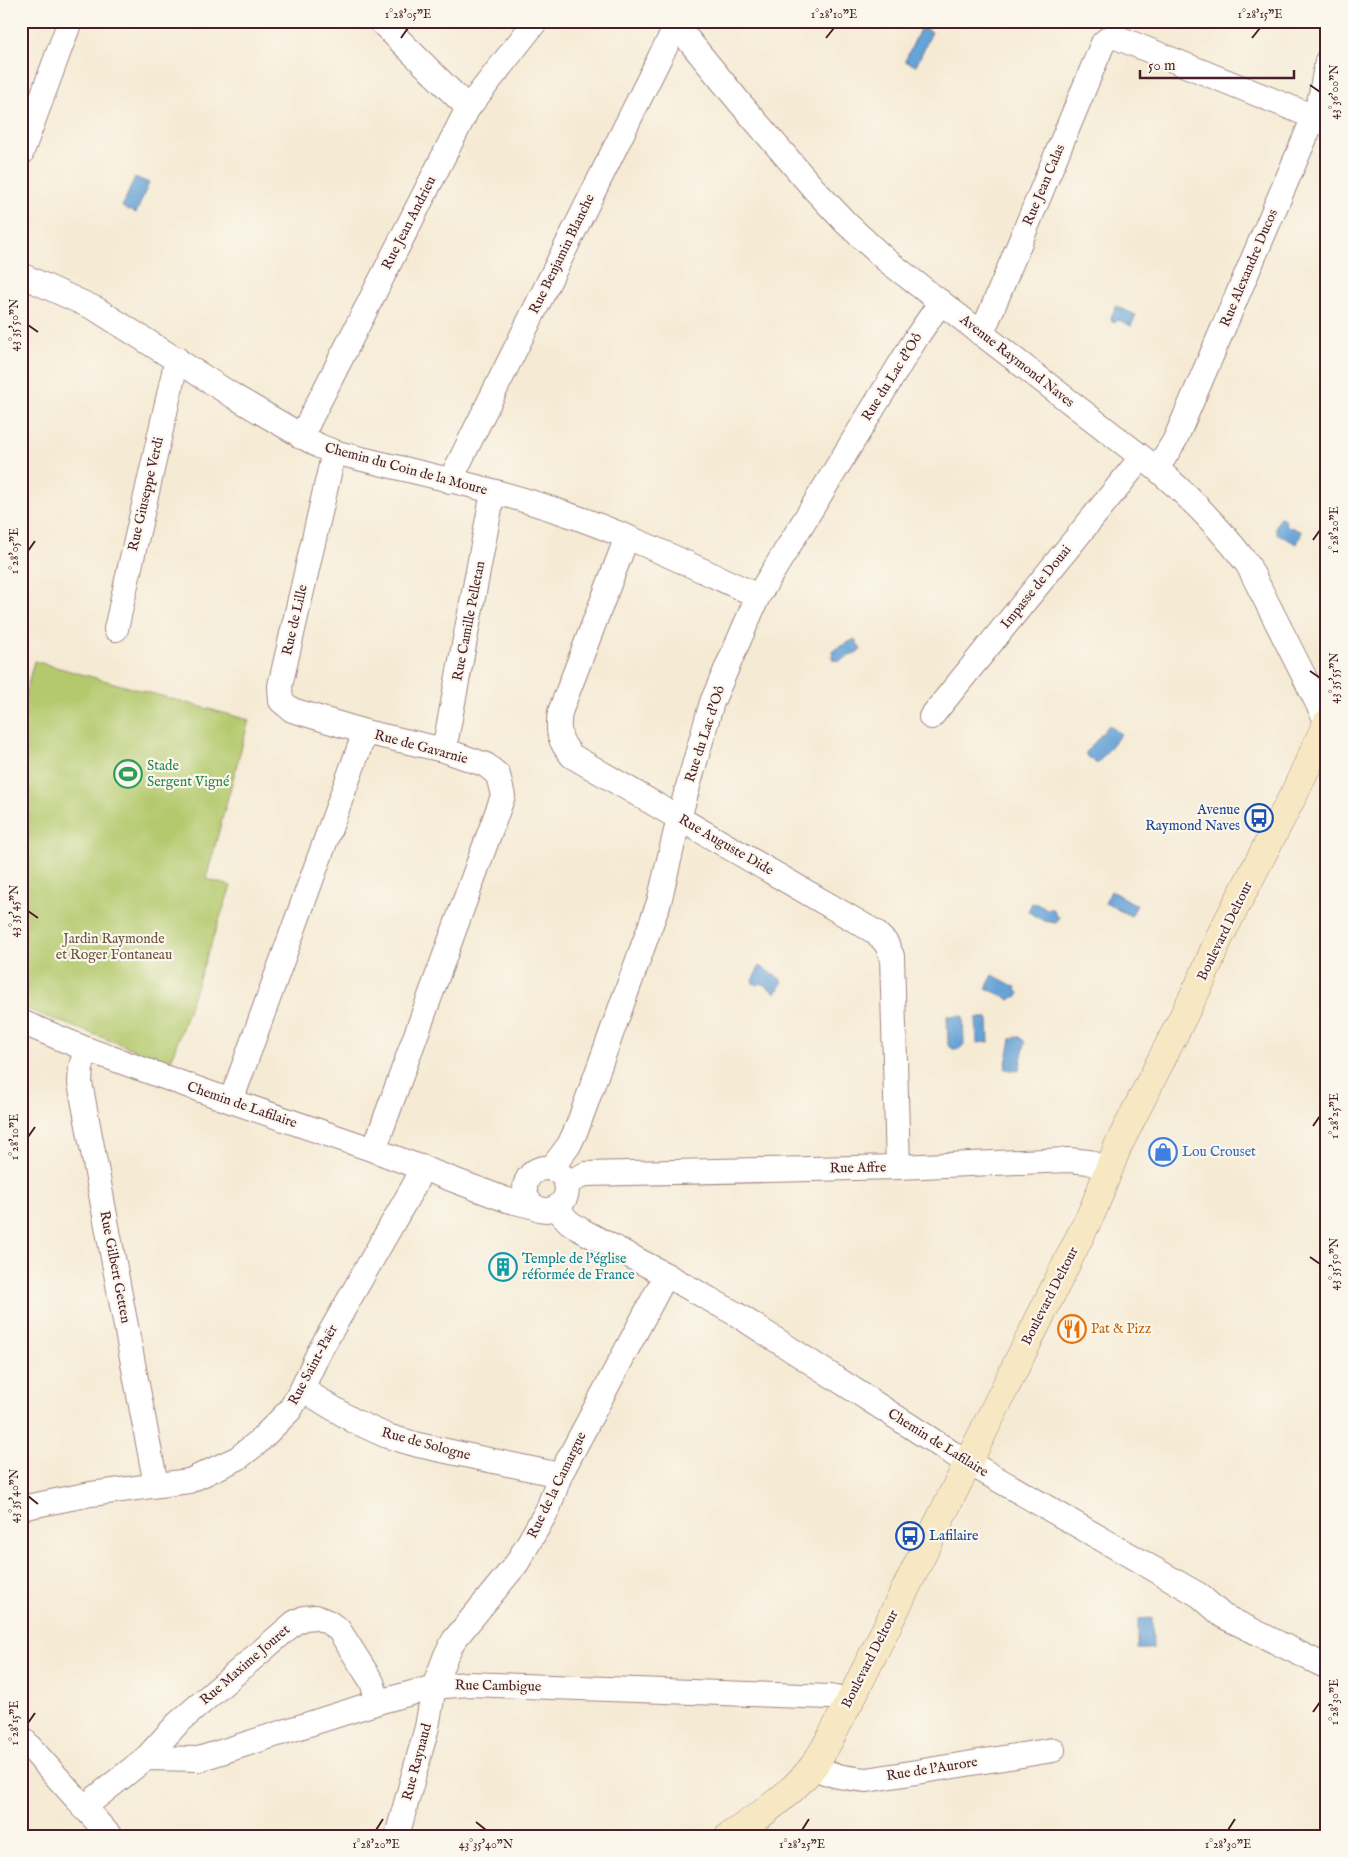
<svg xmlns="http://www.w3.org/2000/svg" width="1348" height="1857" font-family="'IM FELL English',serif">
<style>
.green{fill:#b4c96d;stroke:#7f744c}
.water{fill:#66a3d7;stroke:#586181}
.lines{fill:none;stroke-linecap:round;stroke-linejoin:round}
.street-casing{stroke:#a08580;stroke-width:26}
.secondary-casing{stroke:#a08580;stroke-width:29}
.street{stroke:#fff;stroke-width:24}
.secondary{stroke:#f7e8c3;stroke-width:28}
.ticks{fill:none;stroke:#4a1f2b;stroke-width:2}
.labels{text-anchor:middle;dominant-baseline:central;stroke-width:4.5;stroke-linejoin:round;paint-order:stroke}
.street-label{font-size:14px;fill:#4a1f2b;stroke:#fbf7ec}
.leisure-label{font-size:14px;fill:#27864d;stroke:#fbf7ec;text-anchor:start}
.transit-label{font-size:14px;fill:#164399;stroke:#fbf7ec;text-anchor:end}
.park-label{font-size:14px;fill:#6a523f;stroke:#fbf7ec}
.shop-label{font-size:14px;fill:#366cbe;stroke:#fbf7ec;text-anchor:start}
.culture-label{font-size:14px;fill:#0d838f;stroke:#fbf7ec;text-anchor:start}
.food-label{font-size:14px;fill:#c56008;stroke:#fbf7ec;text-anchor:start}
.neatline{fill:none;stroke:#4a1f2b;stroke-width:2}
.ticks-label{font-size:12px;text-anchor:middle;fill:#4a1f2b}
</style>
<rect width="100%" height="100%" fill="#fbf7ec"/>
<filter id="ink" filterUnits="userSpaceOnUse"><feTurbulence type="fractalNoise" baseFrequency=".02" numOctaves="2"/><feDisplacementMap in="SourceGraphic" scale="10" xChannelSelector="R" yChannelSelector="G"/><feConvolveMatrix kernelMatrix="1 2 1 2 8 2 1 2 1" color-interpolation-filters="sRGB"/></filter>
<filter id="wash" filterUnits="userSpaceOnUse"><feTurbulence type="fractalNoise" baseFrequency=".0096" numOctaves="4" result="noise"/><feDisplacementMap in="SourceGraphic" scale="20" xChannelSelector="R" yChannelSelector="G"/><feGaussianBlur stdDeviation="1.12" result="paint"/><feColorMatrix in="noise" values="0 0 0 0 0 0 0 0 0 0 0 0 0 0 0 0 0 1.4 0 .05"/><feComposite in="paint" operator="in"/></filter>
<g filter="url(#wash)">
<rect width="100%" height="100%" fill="#f5ebd5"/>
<!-- green -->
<polygon class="green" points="34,661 249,720 206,879 231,886 170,1063 21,1007 21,709"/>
<!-- water -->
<g class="water">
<polygon points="921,27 932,32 916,66 905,61"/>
<polygon points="135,177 149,183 136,213 122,207"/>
<polygon points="1116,306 1136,315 1131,326 1119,320 1115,322 1112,321 1111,317"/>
<polygon points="1280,517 1285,519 1286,525 1302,532 1297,544 1277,534 1275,528"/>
<polygon points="855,639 861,650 839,661 834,660 832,657 833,650"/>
<polygon points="1109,725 1121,734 1097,764 1085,754"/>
<polygon points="1111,891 1137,905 1131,916 1105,903"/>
<path d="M1032,903L1041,905L1047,909H1053L1055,911V915L1059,917L1056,923C1045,922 1037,919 1028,911Z"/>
<polygon points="760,966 783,981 776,993 761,983 758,985 753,983 752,980"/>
<polygon points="993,975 1017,988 1016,990 1019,993 1018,996 1012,998 1011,1000 986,988"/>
<polygon points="947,1016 963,1016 964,1044 960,1049 953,1049 948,1045"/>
<polygon points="976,1018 988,1018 989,1042 977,1043"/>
<polygon points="1017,1036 1020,1037 1025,1042 1019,1071 1005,1069 1011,1039"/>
<polygon points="1152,1618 1153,1649 1138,1649 1138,1619"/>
</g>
</g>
<g filter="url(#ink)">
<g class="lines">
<defs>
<g id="street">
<polyline points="380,21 468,108"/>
<path d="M673,21L740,103L814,189L846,223L886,260L1157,469C1191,498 1221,529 1248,565L1327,722"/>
<polyline points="21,154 70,21"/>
<path d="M21,275L96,309L235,397L319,446L334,452C408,471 485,486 558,511C627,534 692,566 758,596"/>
<polyline points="980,333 988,319 1103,43 1109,38 1116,37 1314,117"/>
<polyline points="301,437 468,108 536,21"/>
<polyline points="334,452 280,686 281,701 292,710 342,725 365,732 444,750 486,765 498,775 503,796 374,1150"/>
<polyline points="1157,469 1175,440 1314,117 1321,94 1327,61"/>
<polyline points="450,481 661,55 669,40 679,29"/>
<path d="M627,537L560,712C557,732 559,741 572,756L875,932L886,943L892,956L898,1167"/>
<polyline points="116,629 177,359"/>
<polyline points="931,717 1141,458"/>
<polyline points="444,750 493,492"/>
<polyline points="21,1022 86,1049 231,1101 374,1150 507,1200 535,1207"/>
<polyline points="86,1049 81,1067 80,1083 156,1485"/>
<polyline points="231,1101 365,732"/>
<circle cx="546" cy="1189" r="21"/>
<polyline points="551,1169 569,1145 577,1128 659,902 679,818 712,702 758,596 918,335 941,302"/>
<polyline points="566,1183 586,1174 898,1167 1068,1160 1089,1162 1109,1170"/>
<polyline points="556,1208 569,1222 581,1230 666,1275 736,1314 952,1453 1199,1595 1223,1616 1327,1667"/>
<polyline points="302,1389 354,1421 387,1436 418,1445 560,1475"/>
<polyline points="21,1508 91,1494 189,1481 238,1458 257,1443 290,1410 302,1389 319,1352 415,1184 422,1167"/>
<polyline points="21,1737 110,1836"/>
<polyline points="146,1758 178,1723 294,1623 304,1618 316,1617 328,1622 339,1630 372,1682 378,1702"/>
<path d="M813,1767C831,1776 847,1778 867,1780L1053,1750"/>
<polyline points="83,1808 146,1758 199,1759 378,1702 434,1687 468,1684 830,1697 850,1701"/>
<polyline points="397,1836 427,1727 434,1687 446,1655 454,1640 517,1563 548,1509 560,1475 666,1275"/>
</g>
<path id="secondary" d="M729,1836C759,1817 790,1795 812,1768C826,1750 839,1720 850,1701L1093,1210L1118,1146L1202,979L1219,938L1294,794L1327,723"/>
</defs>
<!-- street casing -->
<use href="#street" class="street-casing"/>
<!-- secondary casing -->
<use href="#secondary" class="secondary-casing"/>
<!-- street -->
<use href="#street" class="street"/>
<!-- secondary -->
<use href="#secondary" class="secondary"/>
</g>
</g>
<!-- ticks -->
<path class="ticks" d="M401,38L408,28M826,38L834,28M1252,38L1260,28M1310,85L1320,92M28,325L38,332M1313,540L1320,530M28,551L35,541M1310,671L1320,678M28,911L38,918M1313,1126L1320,1116M28,1137L35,1127M1310,1257L1320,1264M28,1496L38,1504M1313,1712L1320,1702M28,1723L35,1713M476,1822L486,1830M376,1830L383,1819M802,1830L809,1819M1228,1830L1235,1819"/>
<!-- icons -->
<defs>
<symbol id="stadium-ring" viewBox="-11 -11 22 22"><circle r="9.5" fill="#fbf7ec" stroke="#2e9e5b" stroke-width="1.5"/><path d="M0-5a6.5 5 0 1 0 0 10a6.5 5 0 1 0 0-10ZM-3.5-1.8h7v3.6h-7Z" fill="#2e9e5b"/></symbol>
<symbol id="bus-ring" viewBox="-11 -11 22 22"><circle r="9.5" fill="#fbf7ec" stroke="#1a4fb4" stroke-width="1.5"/><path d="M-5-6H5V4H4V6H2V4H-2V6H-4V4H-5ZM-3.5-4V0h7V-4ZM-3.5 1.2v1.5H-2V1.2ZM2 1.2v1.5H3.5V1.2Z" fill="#1a4fb4"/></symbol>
<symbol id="shop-ring" viewBox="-11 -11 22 22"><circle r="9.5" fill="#fbf7ec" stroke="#3f7fe0" stroke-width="1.5"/><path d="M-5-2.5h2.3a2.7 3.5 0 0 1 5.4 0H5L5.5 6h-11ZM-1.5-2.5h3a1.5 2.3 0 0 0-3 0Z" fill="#3f7fe0"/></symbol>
<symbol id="building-ring" viewBox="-11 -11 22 22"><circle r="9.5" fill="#fbf7ec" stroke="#0f9aa8" stroke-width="1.5"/><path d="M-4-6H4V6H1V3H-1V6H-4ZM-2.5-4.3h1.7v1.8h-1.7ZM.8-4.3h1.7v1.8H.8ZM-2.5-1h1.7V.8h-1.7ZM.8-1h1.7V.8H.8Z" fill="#0f9aa8"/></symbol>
<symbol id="restaurant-ring" viewBox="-11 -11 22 22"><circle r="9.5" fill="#fbf7ec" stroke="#e8710a" stroke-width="1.5"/><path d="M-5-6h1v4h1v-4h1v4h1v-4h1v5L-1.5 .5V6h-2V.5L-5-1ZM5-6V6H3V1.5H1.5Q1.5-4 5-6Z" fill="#e8710a"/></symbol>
</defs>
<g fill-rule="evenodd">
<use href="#stadium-ring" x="112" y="758" width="32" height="32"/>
<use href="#bus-ring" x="1243" y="802" width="32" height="32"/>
<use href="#shop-ring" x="1147" y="1136" width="32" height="32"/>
<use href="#building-ring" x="487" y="1251" width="32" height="32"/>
<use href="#restaurant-ring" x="1056" y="1313" width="32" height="32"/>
<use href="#bus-ring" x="894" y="1520" width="32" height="32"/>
</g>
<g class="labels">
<!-- street labels -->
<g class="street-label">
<text transform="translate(1044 185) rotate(-67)">Rue Jean Calas</text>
<text transform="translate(409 223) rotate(-63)">Rue Jean Andrieu</text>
<text transform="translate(562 254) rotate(-64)">Rue Benjamin Blanche</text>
<text transform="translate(1249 268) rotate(-67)">Rue Alexandre Ducos</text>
<text transform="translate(1017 361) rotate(38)">Avenue Raymond Naves</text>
<text transform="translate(892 377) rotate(-58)">Rue du Lac d'Oô</text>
<text transform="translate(406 469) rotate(15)">Chemin du Coin de la Moure</text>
<text transform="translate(146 494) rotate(-77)">Rue Giuseppe Verdi</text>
<text transform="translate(1036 587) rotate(-51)">Impasse de Douai</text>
<text transform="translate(295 620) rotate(-77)">Rue de Lille</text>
<text transform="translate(469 621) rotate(-79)">Rue Camille Pelletan</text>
<text transform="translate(705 734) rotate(-72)">Rue du Lac d'Oô</text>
<text transform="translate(421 747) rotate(15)">Rue de Gavarnie</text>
<text transform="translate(726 845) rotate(30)">Rue Auguste Dide</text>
<text transform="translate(1225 931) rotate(-64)">Boulevard Deltour</text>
<text transform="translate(242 1105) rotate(19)">Chemin de Lafilaire</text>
<text transform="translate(858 1168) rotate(-1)">Rue Affre</text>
<text transform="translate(115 1267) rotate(79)">Rue Gilbert Getten</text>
<text transform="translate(1050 1296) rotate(-63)">Boulevard Deltour</text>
<text transform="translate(313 1365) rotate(-62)">Rue Saint-Paër</text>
<text transform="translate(938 1443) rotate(32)">Chemin de Lafilaire</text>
<text transform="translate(426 1444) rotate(15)">Rue de Sologne</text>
<text transform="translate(557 1485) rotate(-64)">Rue de la Camargue</text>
<text transform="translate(870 1659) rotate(-63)">Boulevard Deltour</text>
<text transform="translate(245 1665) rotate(-41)">Rue Maxime Jouret</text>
<text transform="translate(498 1686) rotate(1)">Rue Cambigue</text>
<text transform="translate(417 1762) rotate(-75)">Rue Raynaud</text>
<text transform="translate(932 1769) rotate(-9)">Rue de l'Aurore</text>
</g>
<!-- leisure labels -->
<g class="leisure-label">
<text x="147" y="766">Stade<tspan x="147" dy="16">Sergent Vigné</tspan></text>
</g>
<!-- transit labels -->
<g class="transit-label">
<text x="1240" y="810">Avenue<tspan x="1240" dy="16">Raymond Naves</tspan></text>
<text x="929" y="1536" text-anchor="start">Lafilaire</text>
</g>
<!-- park labels -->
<g class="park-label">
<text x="114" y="939">Jardin Raymonde<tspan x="114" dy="16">et Roger Fontaneau</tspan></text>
</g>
<!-- shop labels -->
<g class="shop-label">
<text x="1182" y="1152">Lou Crouset</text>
</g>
<!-- culture labels -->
<g class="culture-label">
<text x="522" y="1259">Temple de l'église<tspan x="522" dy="16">réformée de France</tspan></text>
</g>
<!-- food labels -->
<g class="food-label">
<text x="1091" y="1329">Pat &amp; Pizz</text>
</g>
</g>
<!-- margin -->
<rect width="1348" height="1857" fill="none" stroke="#fbf7ec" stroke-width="55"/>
<!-- scale -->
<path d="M1140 70v8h154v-8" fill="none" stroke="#4a1f2b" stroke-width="2.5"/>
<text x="1148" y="70" font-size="15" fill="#4a1f2b" stroke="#fbf7ec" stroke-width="4" paint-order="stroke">50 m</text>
<rect x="28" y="28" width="1292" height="1802" class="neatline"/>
<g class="ticks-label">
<text x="408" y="18">1°28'05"E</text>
<text x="834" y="18">1°28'10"E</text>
<text x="1260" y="18">1°28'15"E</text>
<text transform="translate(1334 92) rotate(-90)" y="4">43°36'00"N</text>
<text transform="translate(14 325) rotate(-90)" y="4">43°35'50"N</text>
<text transform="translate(1334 530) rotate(-90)" y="4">1°28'20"E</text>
<text transform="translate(14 551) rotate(-90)" y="4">1°28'05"E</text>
<text transform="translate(1334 678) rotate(-90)" y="4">43°35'55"N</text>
<text transform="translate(14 911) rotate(-90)" y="4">43°35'45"N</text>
<text transform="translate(1334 1116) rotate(-90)" y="4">1°28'25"E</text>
<text transform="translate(14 1137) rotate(-90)" y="4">1°28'10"E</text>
<text transform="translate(1334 1264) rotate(-90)" y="4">43°35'50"N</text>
<text transform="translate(14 1496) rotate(-90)" y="4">43°35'40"N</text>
<text transform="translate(1334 1702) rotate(-90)" y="4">1°28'30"E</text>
<text transform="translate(14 1723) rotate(-90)" y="4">1°28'15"E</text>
<text x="376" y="1848">1°28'20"E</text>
<text x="486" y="1848">43°35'40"N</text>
<text x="802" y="1848">1°28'25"E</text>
<text x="1228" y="1848">1°28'30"E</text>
</g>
</svg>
